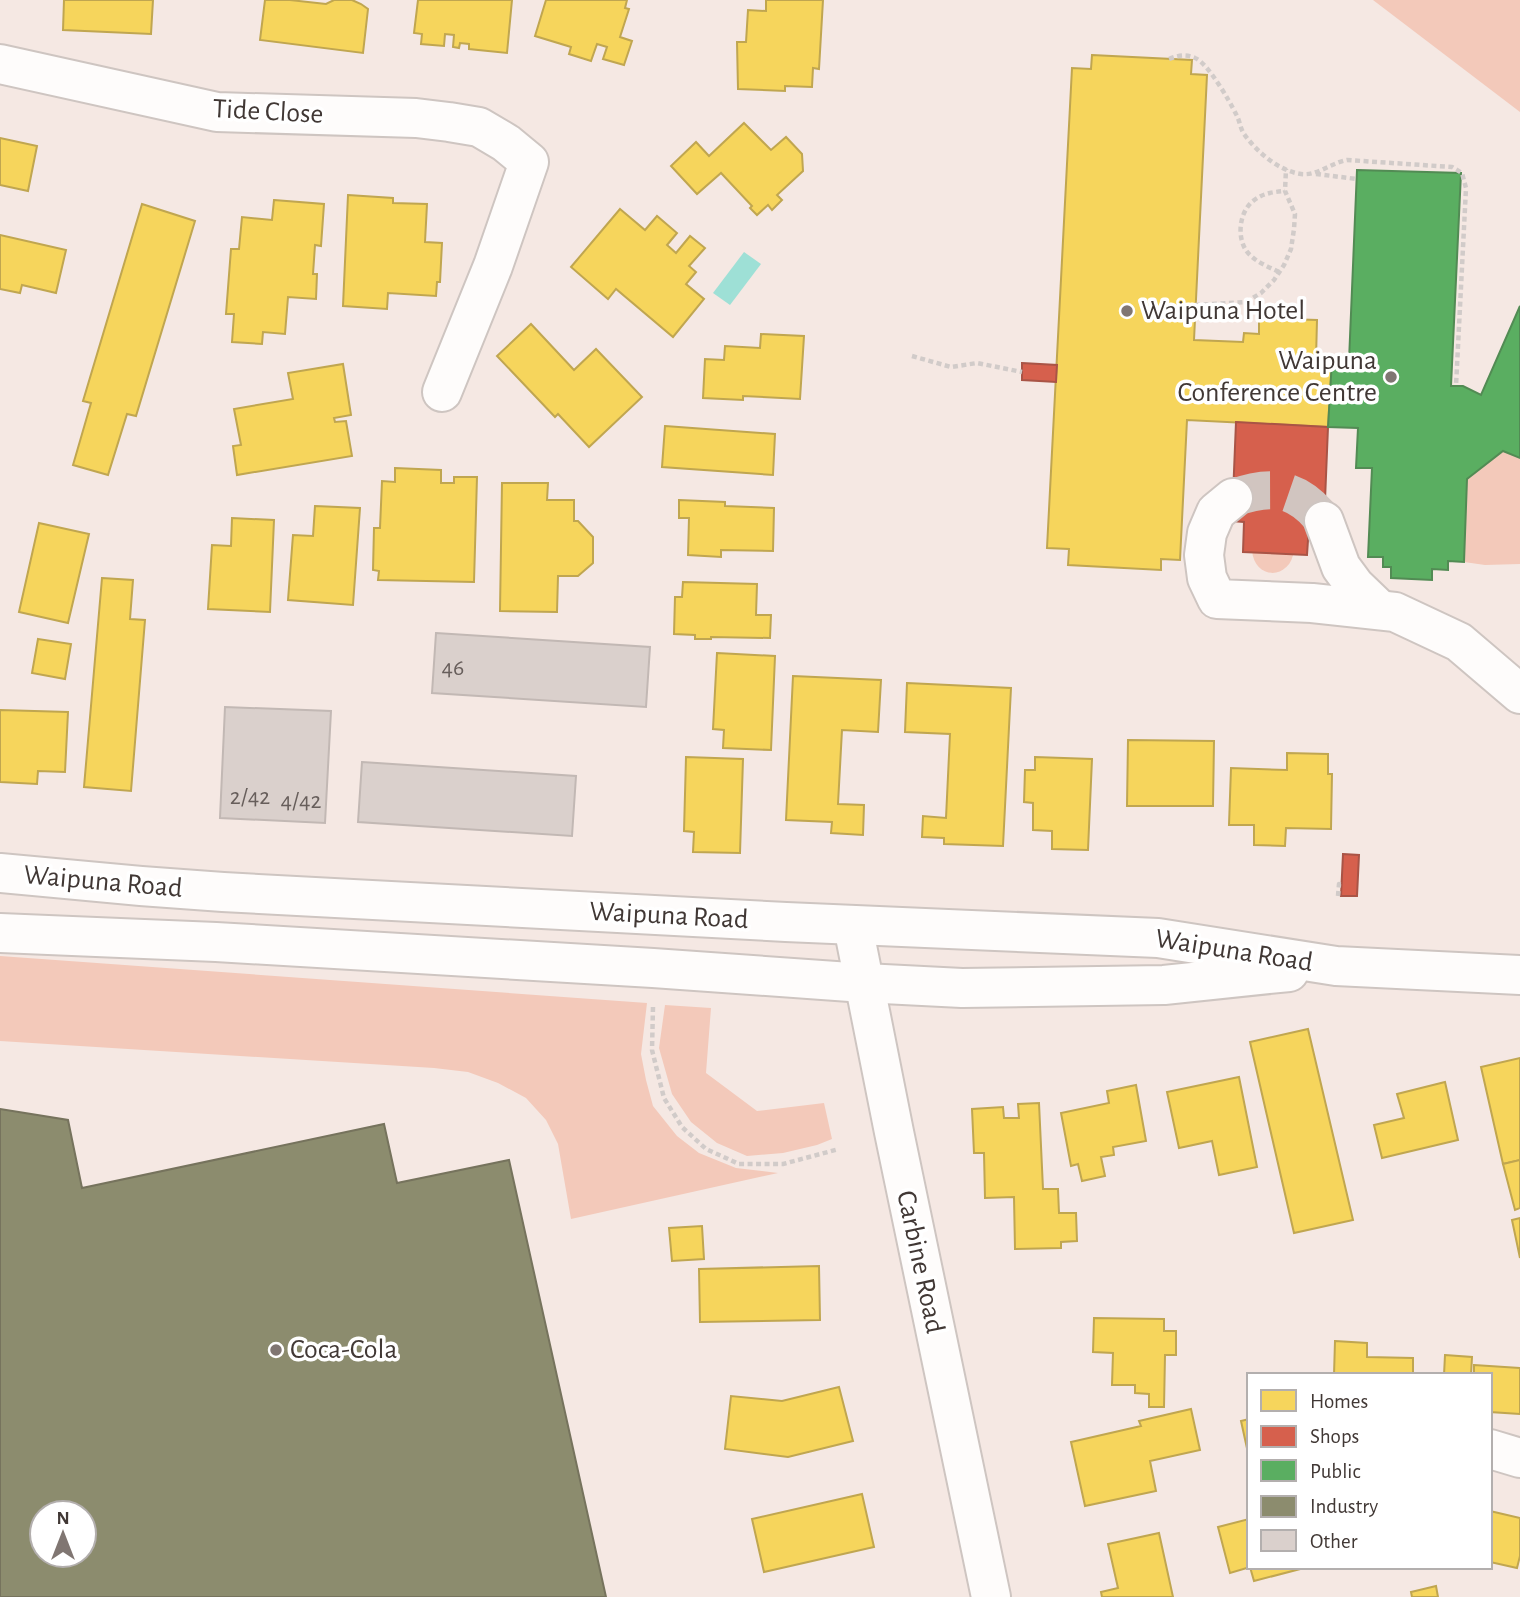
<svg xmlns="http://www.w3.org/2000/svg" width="1520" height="1597" font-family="'Alegreya Sans',sans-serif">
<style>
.green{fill:#f3c9ba}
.water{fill:#9ee0d6}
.homes{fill:#f6d55c;stroke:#c0a650;stroke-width:2}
.shops{fill:#d6604d;stroke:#a95446;stroke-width:2}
.public{fill:#5aae61;stroke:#528b54;stroke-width:2}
.industry{fill:#8c8c6e;stroke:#76735d;stroke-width:2;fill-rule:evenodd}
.building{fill:#dad0cc;stroke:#c2b8b4;stroke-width:2}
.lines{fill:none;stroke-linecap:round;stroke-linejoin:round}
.minor-tunnel{stroke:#d1c5c0;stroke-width:38;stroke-dasharray:38 19;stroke-linecap:butt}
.minor-casing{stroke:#cec5c1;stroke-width:42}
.major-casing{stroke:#cec5c1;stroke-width:42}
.path{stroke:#d1cbc9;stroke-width:4.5;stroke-dasharray:5 3.5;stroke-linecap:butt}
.minor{stroke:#fefcfb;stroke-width:38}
.major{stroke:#fefcfb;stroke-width:38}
.poi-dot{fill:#807672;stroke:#fff;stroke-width:2.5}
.labels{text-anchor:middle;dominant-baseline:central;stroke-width:7;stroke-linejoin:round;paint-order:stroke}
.number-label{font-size:24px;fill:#675e5b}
.street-label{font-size:28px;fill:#413835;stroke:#fff}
.poi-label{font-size:28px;fill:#413835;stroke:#fff;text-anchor:start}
</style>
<rect width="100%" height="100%" fill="#f5e8e3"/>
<!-- green -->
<g class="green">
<polygon points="1373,0 1520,0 1520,112"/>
<polygon points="1503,451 1520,458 1520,564 1485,565 1464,562 1467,479"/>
<path d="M1252,550H1294C1291,580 1254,581 1252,550Z"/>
<polygon points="0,956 647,1003 641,1054 646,1080 653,1106 677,1136 699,1153 736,1168 778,1173 571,1219 558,1144 546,1120 526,1098 498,1083 468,1072 434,1068 0,1041"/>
<polygon points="665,1005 711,1008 706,1073 757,1111 824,1103 832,1139 817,1145 783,1153 747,1156 717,1143 691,1122 672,1094 659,1048"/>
</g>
<!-- water -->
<polygon class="water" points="744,252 761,264 730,305 713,293"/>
<!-- homes -->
<g class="homes">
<polygon points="64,0 153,0 151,34 63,30"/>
<polygon points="265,0 290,0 326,4 334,0 352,0 361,4 368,9 363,53 260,40"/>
<polygon points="418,0 512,0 507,53 469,49 469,44 460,43 459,48 453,47 454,35 445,34 444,46 421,44 422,34 414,33"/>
<polygon points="546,0 627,0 625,8 629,9 620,37 632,41 624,65 603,59 607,47 597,44 591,61 569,54 571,47 535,36"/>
<polygon points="766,0 823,0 819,69 813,68 812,87 785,86 785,91 738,89 737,42 746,42 748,10 766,11"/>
<polygon points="1092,55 1192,60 1191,74 1207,75 1194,340 1243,342 1244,333 1259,334 1259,318 1317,320 1316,359 1332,360 1328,427 1187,420 1180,560 1161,559 1161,570 1068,565 1069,549 1047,548 1072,68 1091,69"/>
<polygon points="744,123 771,150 786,137 802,154 803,171 777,195 782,200 772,210 768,205 757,215 750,208 752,206 721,173 697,194 671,166 696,142 709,156"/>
<polygon points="0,138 37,146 28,191 0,185"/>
<polygon points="348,195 393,198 393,203 427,204 425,242 442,243 440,282 437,282 436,296 388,293 387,309 343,306"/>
<polygon points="274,200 324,204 321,246 315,245 313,274 317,274 316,299 288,297 285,334 263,332 262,344 232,342 234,314 226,314 231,249 239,249 242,217 272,220"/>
<polygon points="142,204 195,221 136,416 127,414 108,475 73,465 91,403 83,401"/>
<polygon points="620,209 645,230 657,216 677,233 667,245 676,253 690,236 705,248 689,266 696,272 686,284 704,299 673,337 616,289 608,299 571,267"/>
<polygon points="0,235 66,250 56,293 22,285 20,293 0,289"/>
<polygon points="531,324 574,370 596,349 642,397 589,447 558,414 555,417 497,356"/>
<polygon points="761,334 804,336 800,399 743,396 743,400 703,398 705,359 724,360 725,346 760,348"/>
<polygon points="343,364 351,415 334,418 335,422 346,421 352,456 237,475 233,446 241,445 234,409 293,399 288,373"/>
<polygon points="665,426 775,434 773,475 662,467"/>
<polygon points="395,468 441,470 441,483 454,483 454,477 477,477 474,582 378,580 379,571 373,570 374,528 380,528 382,481 395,482"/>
<polygon points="502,483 548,483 547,500 574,500 574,521 578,521 593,537 593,563 578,576 558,576 557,612 500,611"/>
<polygon points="679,500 725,502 725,506 774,508 773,551 721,550 721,557 688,555 689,518 679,518"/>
<polygon points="315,506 360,508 353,605 288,600 293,535 313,536"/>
<polygon points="232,518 274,520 270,612 208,609 212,545 231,546"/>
<polygon points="39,523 89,534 68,623 19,612"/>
<polygon points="102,578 133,580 130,619 145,620 131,791 84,787"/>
<polygon points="683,582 757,584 756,615 771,615 770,638 711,637 711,639 695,639 695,635 674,634 675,597 682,597"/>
<polygon points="38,639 71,644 65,679 32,673"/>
<polygon points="717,653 775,656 771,750 723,748 724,730 713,729"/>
<polygon points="793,676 881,680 878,732 842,730 838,804 864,805 863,835 831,833 832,822 786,820"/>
<polygon points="907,683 1011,688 1003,846 944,844 944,838 922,837 923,816 946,818 950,734 905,732"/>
<polygon points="0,710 68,712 65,772 38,771 37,784 0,782"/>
<polygon points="1128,740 1214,741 1213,806 1127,806"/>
<polygon points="1287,753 1328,754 1328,774 1332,774 1331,829 1286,828 1285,846 1254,845 1254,825 1229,825 1231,768 1287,770"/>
<polygon points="686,757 743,759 740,853 693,852 694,832 684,831"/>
<polygon points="1035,757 1092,759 1088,850 1052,849 1052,831 1033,830 1033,803 1024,802 1025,770 1035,770"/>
<polygon points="1308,1029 1353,1220 1294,1233 1250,1042"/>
<polygon points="1520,1058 1520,1160 1503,1164 1481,1067"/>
<polygon points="1239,1077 1257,1167 1219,1175 1212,1141 1179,1148 1167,1092"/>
<polygon points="1445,1082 1458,1140 1382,1158 1374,1125 1404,1118 1397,1094"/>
<polygon points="1136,1085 1146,1141 1113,1147 1114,1155 1101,1157 1105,1176 1082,1181 1078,1164 1071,1166 1061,1113 1109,1103 1107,1091"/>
<polygon points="1039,1103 1043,1189 1058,1189 1059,1213 1076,1213 1077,1241 1061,1242 1061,1248 1015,1249 1014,1197 985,1198 984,1153 974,1153 972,1109 1003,1107 1004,1118 1019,1118 1018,1104"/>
<polygon points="1520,1160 1520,1208 1515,1210 1503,1164"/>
<polygon points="1520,1218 1520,1258 1512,1220"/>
<polygon points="702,1226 704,1259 672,1261 669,1228"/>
<polygon points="819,1266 820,1320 700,1322 699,1269"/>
<polygon points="1094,1318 1164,1319 1164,1331 1176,1331 1176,1355 1165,1355 1164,1407 1149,1407 1149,1394 1135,1393 1135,1385 1112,1385 1113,1353 1093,1352"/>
<polygon points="1335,1341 1367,1343 1367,1357 1413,1358 1413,1375 1334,1375"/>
<polygon points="1445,1355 1472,1357 1471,1375 1444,1375"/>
<polygon points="1474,1365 1520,1368 1520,1414 1490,1412 1490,1375 1474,1375"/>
<polygon points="839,1387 853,1441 788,1457 725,1449 731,1396 782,1401"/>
<polygon points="1191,1409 1200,1450 1150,1461 1156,1491 1085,1506 1071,1442 1141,1426 1139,1421"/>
<polygon points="1249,1419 1249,1453 1248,1453 1241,1421"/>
<polygon points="862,1494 874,1547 764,1572 752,1519"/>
<polygon points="1490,1511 1520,1518 1520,1556 1517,1568 1490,1562"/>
<polygon points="1249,1519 1249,1567 1308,1567 1254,1581 1250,1567 1230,1573 1218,1527"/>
<polygon points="1159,1533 1173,1597 1102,1597 1101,1592 1118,1588 1108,1544"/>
<polygon points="1436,1586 1438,1597 1412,1597 1411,1592"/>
</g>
<!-- shops -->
<g class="shops">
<polygon points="1022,363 1057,365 1056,382 1022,380"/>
<polygon points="1236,422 1328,427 1324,525 1309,525 1307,555 1243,552 1244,522 1232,521"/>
<polygon points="1343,854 1359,855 1357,896 1341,896"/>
</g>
<!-- public -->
<polygon class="public" points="1357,170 1461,173 1451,386 1463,386 1481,395 1520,306 1520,458 1503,451 1467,479 1464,562 1448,561 1448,570 1432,569 1432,580 1391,578 1391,567 1383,567 1383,557 1368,557 1372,468 1356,468 1358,428 1328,427 1332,360 1349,361"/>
<!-- industry -->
<path class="industry" d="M0,1109L68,1120L82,1188L384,1124L397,1183L509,1160L606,1597H0ZM42,1513H84V1555H42Z"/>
<!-- building -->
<g class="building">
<polygon points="436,633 650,647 646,707 432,693"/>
<polygon points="225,707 331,711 325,823 220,818"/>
<polygon points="362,762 576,776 572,836 358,822"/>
</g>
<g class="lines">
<!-- minor-tunnel -->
<path class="minor-tunnel" d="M1233,498C1272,484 1297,487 1324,521"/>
<defs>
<g id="minor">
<polyline points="0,64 217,112 416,118 449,122 479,127 506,143 529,162 493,266 442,392"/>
<polyline points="1233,498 1216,512 1207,533 1204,555 1207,578 1217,599 1312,603 1395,612 1459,642 1520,694"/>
<polyline points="1324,521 1341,567 1355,586 1380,610"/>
<polyline points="1490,1449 1520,1458"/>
</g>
<g id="major">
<polyline points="0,873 141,886 223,892 786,922 1158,938 1336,966 1520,975"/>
<polyline points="853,926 894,1132 991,1597"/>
<polyline points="0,933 216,942 653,968 864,983 962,988 1164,985 1289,972"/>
</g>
</defs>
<!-- minor casing -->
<use href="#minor" class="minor-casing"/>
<!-- major casing -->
<use href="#major" class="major-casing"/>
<!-- path -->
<g class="path">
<path d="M1169,59C1179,55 1186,54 1195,58C1208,63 1230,102 1236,114C1240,121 1240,128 1244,134C1257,152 1279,171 1301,174C1317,176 1331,163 1347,160L1452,167L1462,173L1466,188L1456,386"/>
<polyline points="1316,174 1357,179"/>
<path d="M1279,272C1269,267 1258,263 1250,255C1236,242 1238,213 1253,201C1263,193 1273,192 1285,191"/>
<polyline points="1195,305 1246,302 1261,293 1274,280 1284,265 1291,249 1294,229 1295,214 1285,191 1286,169"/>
<polyline points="912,356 951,367 977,363 1022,372"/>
<polyline points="1338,896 1339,884 1341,885"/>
<polyline points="653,1007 652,1050 664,1098 682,1127 706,1149 739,1164 783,1164 839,1149"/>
</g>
<!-- minor -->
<use href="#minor" class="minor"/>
<!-- major -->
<use href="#major" class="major"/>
</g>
<!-- markers -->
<g class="poi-dot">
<circle cx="1127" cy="311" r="7"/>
<circle cx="1391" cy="377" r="7"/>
<circle cx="276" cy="1350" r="7"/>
</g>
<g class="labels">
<!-- number labels -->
<g class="number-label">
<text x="453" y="668">46</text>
<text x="250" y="797">2/42</text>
<text x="301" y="801">4/42</text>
</g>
<!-- street labels -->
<g class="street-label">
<text transform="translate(268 112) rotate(3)">Tide Close</text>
<text transform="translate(103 882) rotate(5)">Waipuna Road</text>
<text transform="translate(669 916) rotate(3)">Waipuna Road</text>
<text transform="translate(1234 951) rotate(9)">Waipuna Road</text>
<text transform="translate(920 1262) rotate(78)">Carbine Road</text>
</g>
<!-- poi labels -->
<g class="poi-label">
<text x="1141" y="311">Waipuna Hotel</text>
<text x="1377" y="361" text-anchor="end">Waipuna<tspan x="1377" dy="32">Conference Centre</tspan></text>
<text x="290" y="1350">Coca-Cola</text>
</g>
</g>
<!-- legend -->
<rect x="1247" y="1373" width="245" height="196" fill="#ffffff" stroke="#b3afae" stroke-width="2"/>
<rect x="1261" y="1390" width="35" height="21" fill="#f6d55c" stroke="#b3afae" stroke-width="2"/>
<text x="1310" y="1408" font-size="21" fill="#413835">Homes</text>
<rect x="1261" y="1426" width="35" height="21" fill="#d6604d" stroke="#b3afae" stroke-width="2"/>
<text x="1310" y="1443" font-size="21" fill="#413835">Shops</text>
<rect x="1261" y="1460" width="35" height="21" fill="#5aae61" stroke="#b3afae" stroke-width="2"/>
<text x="1310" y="1478" font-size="21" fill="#413835">Public</text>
<rect x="1261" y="1496" width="35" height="21" fill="#8c8c6e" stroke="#b3afae" stroke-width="2"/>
<text x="1310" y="1513" font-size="21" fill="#413835">Industry</text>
<rect x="1261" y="1530" width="35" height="21" fill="#dad0cc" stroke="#b3afae" stroke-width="2"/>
<text x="1310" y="1548" font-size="21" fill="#413835">Other</text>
<!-- north arrow -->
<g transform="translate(63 1534)"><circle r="33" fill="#ffffff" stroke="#b3afae" stroke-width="2"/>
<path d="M0-5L12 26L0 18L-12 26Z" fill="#807672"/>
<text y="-10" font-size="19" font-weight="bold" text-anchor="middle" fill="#413835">N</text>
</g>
</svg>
